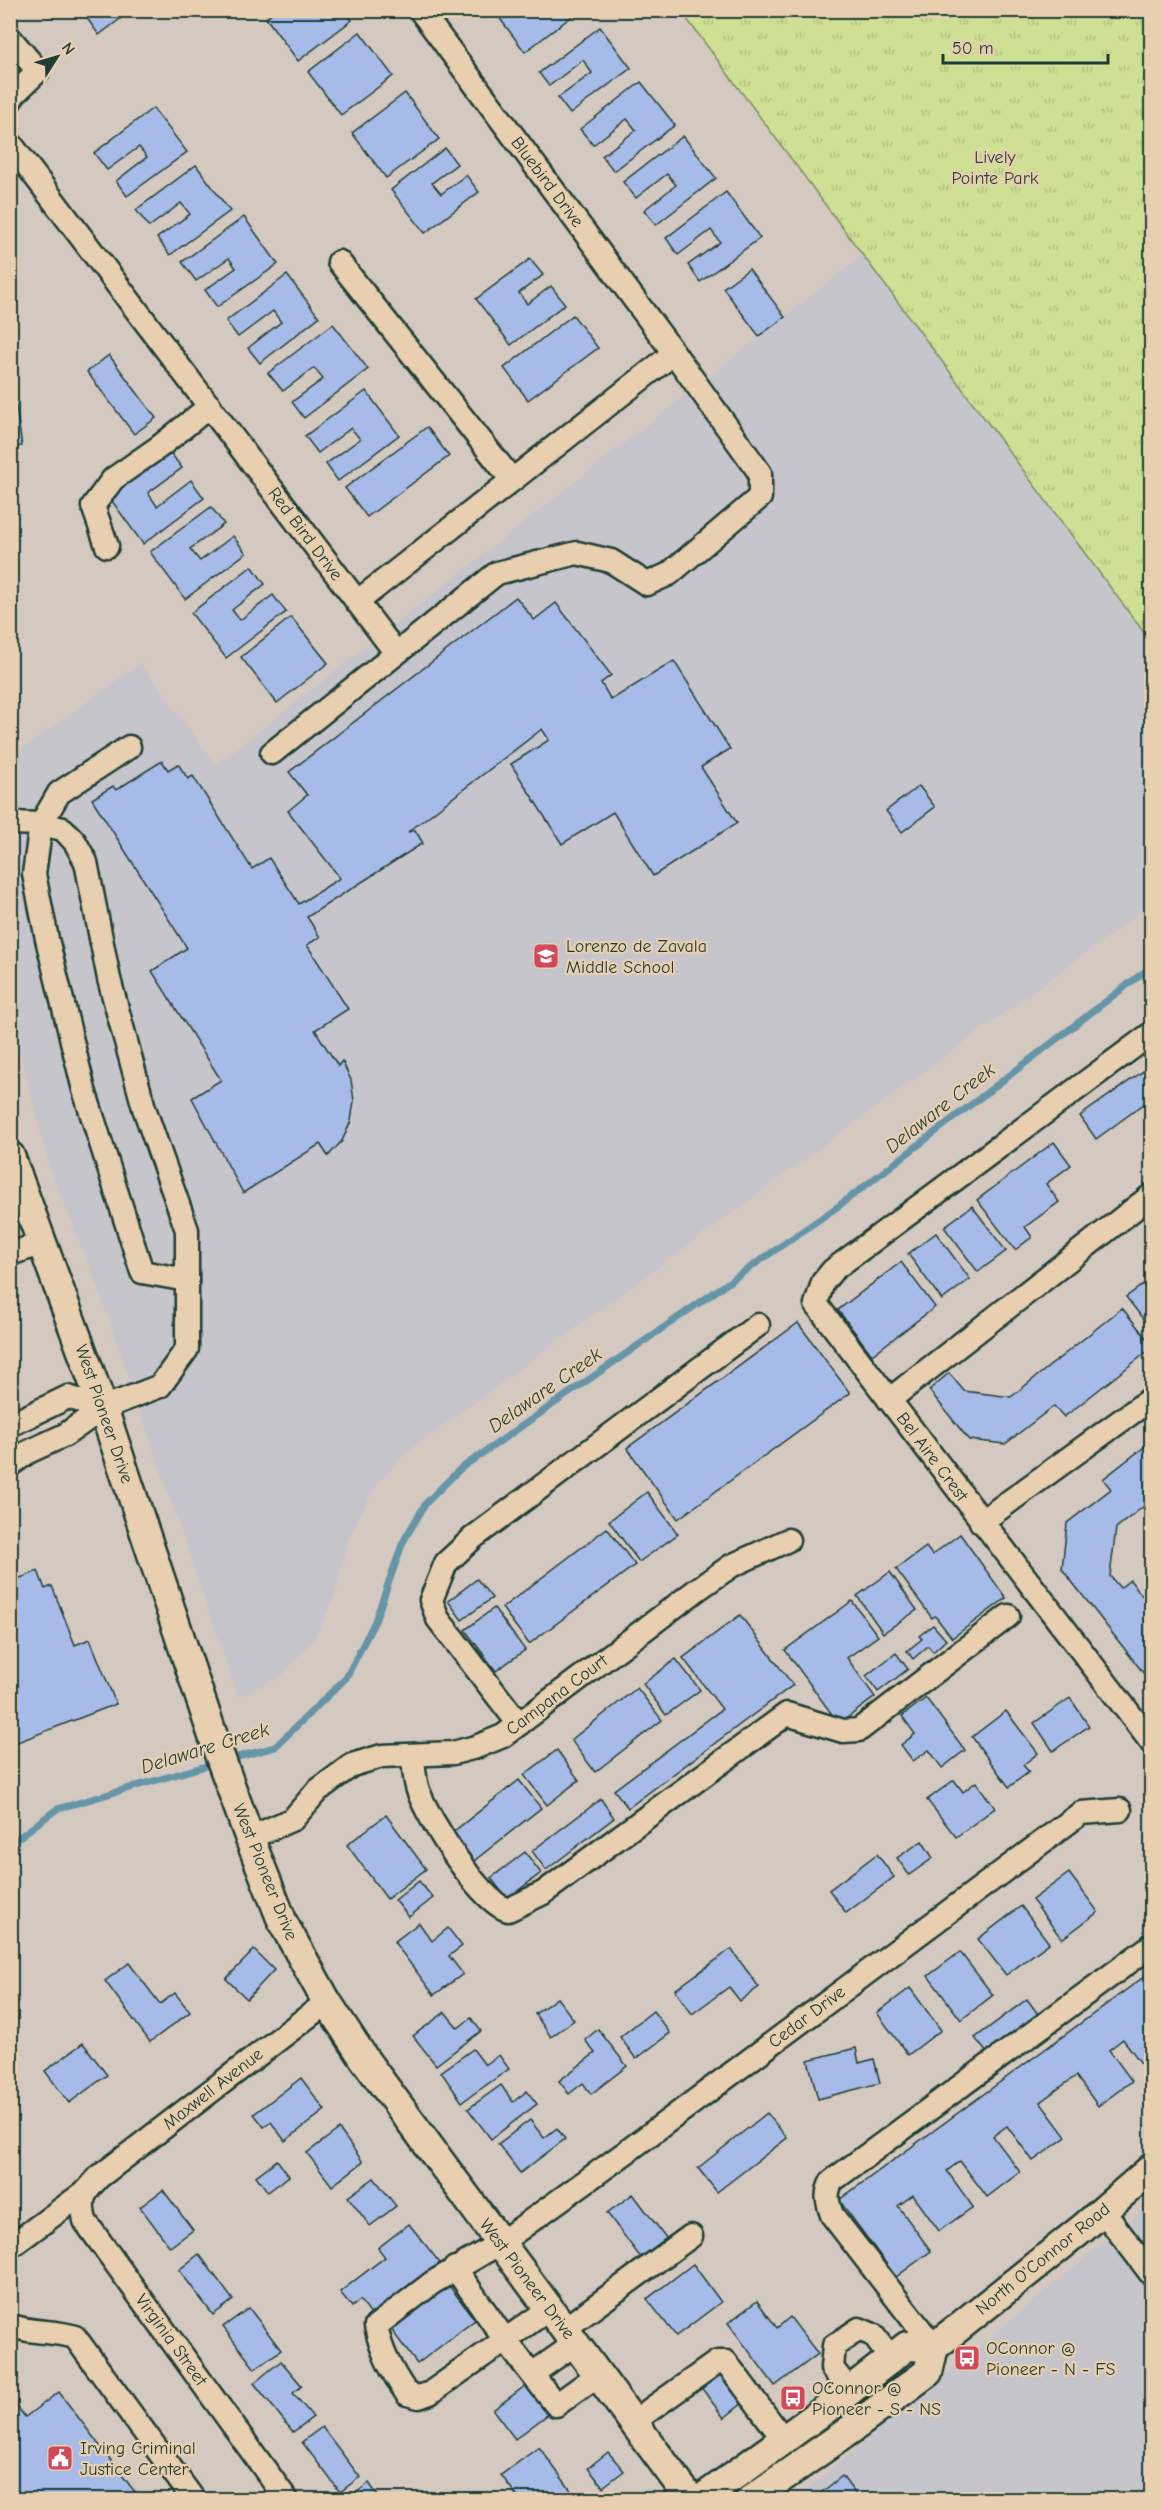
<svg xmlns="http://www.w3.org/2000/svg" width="1162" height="2510" font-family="'Comic Neue',sans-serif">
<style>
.built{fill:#c6c5cc}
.park{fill:url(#park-tufts);stroke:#778e64;stroke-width:1.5}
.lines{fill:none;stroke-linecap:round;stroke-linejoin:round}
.stream{stroke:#6695a8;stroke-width:7}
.building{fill:#a7bbe9;stroke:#1f3d34;stroke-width:1.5}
.minor-casing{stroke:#1f3d34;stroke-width:27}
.major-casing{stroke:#1f3d34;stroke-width:33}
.minor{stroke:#e7cfaf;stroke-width:22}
.major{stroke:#e7cfaf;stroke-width:28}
.labels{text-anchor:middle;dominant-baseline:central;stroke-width:4.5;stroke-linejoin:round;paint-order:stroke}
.park-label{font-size:18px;fill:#284539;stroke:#e7cfaf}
.street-label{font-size:18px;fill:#1f3d34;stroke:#e7cfaf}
.poi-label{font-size:18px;fill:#1f3d34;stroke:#e7cfaf;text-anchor:start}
.water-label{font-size:20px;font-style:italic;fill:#25443e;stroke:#e7cfaf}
</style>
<defs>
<pattern id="park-tufts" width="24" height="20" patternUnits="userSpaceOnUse" patternTransform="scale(1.5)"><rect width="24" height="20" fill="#cfdf93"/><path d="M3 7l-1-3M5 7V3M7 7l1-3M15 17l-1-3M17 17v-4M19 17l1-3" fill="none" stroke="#b1c07f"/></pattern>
</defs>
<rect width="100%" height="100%" fill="#d4c9c0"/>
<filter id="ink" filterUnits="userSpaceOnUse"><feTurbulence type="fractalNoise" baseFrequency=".0167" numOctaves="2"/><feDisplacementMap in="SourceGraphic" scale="12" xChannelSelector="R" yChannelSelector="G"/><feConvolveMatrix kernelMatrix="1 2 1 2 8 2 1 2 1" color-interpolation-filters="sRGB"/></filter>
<g filter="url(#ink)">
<!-- built -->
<g class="built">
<polygon points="863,255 1151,642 1151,905 403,1455 373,1490 347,1542 335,1595 314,1639 281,1676 238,1697 100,1294 49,1166 17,1040 10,1007 10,758 141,663 216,765"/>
<polygon points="1151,2203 1151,2499 794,2500 1056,2282"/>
</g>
<!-- park -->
<polygon class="park" points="681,11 1151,11 1151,642"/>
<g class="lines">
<!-- stream -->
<g class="stream">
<polyline points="227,1760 275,1747 346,1678 375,1621 403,1542 426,1503 460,1469 840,1205 1152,966"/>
<polyline points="10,1844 57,1809 216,1763"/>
</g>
</g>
<!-- building -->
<g class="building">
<polygon points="81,10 132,10 99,35"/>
<polygon points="275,10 344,10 352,20 298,61 266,18"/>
<polygon points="497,10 580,10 525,52 495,12"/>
<polygon points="600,27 631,68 570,114 558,98 592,73 583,60 549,86 539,73"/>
<polygon points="360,32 393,76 341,115 308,72"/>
<polygon points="641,82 675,125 614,171 602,156 636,130 627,119 593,145 580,129"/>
<polygon points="405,93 439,139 386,178 352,133"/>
<polygon points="153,108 187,152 127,196 116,181 147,157 139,147 107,170 94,153"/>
<polygon points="683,136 716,178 656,225 644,210 676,185 667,174 636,198 623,182"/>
<polygon points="445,148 457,164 432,183 441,194 466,175 479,192 425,233 391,190"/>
<polygon points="196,165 230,211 170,255 157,238 190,214 181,203 149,227 136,210"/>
<polygon points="726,192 760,238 700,282 688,265 720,242 711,230 678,255 666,238"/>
<polygon points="244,217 278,264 217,307 205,290 236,268 229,258 196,281 182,262"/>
<polygon points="530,259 543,275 519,293 527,304 551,286 565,304 511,345 476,299"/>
<polygon points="749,269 785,317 759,336 723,288"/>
<polygon points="287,275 319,317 260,363 248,348 281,322 273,311 238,337 226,321"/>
<polygon points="573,315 598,348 528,400 504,368"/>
<polygon points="333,324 368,369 304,418 292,402 323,379 314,368 283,391 268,373"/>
<polygon points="109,355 156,418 134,434 87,372"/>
<polygon points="366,391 399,435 338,481 326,464 360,439 351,428 318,453 305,436"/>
<polygon points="10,393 14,393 22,446 10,448"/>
<polygon points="427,427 449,456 367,517 345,488"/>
<polygon points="170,452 182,468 148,493 157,506 191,480 204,498 143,544 109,497"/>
<polygon points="211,507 224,524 190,549 200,561 233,536 246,553 185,599 150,552"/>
<polygon points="252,566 265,584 232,610 240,620 273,595 286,612 226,658 191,613"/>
<polygon points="516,597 534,620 556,603 611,675 601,683 611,700 674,661 730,749 701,767 737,823 653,876 613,812 562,844 511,764 549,740 542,729 408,832 415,830 423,843 307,917 320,937 307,945 348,1009 315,1030 338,1066 342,1061 351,1080 354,1101 351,1121 342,1141 328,1156 320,1144 243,1193 192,1098 221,1080 152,971 187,948 92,799 113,786 116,790 162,761 168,770 178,764 188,779 193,776 252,869 269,858 299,904 340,878 288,811 307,795 289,772"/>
<polygon points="291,617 328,663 277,703 241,657"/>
<polygon points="919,786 935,807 902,832 886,811"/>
<polygon points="1152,1065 1152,1106 1148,1101 1096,1139 1080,1116"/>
<polygon points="1054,1142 1071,1165 1046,1184 1059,1202 1025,1227 1032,1237 1015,1250 977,1200"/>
<polygon points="972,1206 1006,1251 978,1272 944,1227"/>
<polygon points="936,1233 970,1279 942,1300 908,1254"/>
<polygon points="901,1262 935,1307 872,1355 838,1310"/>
<polygon points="1152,1278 1152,1329 1151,1329 1126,1297"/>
<polygon points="1122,1308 1152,1345 1152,1348 1064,1417 1054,1406 1005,1444 969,1440 929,1390 949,1373 964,1391 1011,1397"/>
<polygon points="798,1323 850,1393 678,1519 627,1448"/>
<polygon points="1152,1441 1152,1500 1116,1528 1110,1576 1120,1588 1130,1580 1152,1608 1152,1684 1062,1569 1067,1523 1111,1489 1103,1479"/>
<polygon points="647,1492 678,1534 639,1562 609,1521"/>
<polygon points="607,1528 635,1565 529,1644 502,1608"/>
<polygon points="960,1534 1006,1598 952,1638 935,1616 932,1618 896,1569 926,1547 932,1555"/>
<polygon points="38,1571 45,1589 52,1586 75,1645 90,1639 116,1704 10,1745 10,1582"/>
<polygon points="890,1572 917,1610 883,1633 857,1596"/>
<polygon points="477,1579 492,1598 462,1620 448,1601"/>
<polygon points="852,1601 878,1636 847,1658 875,1697 839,1724 785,1650"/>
<polygon points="494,1608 525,1650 496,1671 465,1630"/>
<polygon points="740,1615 793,1685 628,1808 614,1790 722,1709 683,1658"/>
<polygon points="933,1625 946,1640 933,1652 928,1646 913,1659 907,1651 922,1639 919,1636"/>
<polygon points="896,1653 908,1669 878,1692 866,1676"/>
<polygon points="676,1659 700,1690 666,1715 643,1684"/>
<polygon points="637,1688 662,1720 595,1772 571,1740"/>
<polygon points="926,1698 965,1750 942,1768 929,1750 913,1761 901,1745 915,1734 902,1716"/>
<polygon points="1070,1698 1089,1726 1053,1751 1034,1723"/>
<polygon points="1006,1711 1038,1753 1023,1765 1029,1772 1009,1787 972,1737"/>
<polygon points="557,1750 579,1780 547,1805 524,1775"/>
<polygon points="519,1780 541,1808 470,1864 448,1836"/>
<polygon points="954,1780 963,1792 976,1782 995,1808 956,1837 927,1800"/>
<polygon points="601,1799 614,1818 546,1870 532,1851"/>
<polygon points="386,1815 426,1869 387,1899 347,1845"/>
<polygon points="922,1841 933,1858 909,1875 897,1858"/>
<polygon points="525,1852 541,1873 507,1899 491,1878"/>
<polygon points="877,1854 894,1877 846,1913 829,1890"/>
<polygon points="1069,1873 1098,1912 1062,1939 1032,1900"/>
<polygon points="419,1881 433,1898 409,1917 395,1900"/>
<polygon points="1021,1906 1049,1943 1006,1975 978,1939"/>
<polygon points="419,1923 432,1941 448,1928 462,1946 449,1956 463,1974 434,1995 394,1942"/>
<polygon points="731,1949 759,1987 740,2001 729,1987 692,2014 675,1990"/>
<polygon points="254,1950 274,1970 247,1999 226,1979"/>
<polygon points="960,1952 993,1995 961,2020 928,1976"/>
<polygon points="129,1963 160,2004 175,1993 190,2012 150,2042 105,1981"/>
<polygon points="1152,1971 1152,2066 1146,2070 1123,2039 1109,2050 1132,2081 1098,2106 1076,2076 1040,2102 1066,2137 1033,2161 1007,2126 993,2136 1020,2172 987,2197 960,2161 947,2171 973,2207 939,2231 913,2195 898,2206 931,2251 896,2277 839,2200"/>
<polygon points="910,1988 941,2030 908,2055 877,2013"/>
<polygon points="557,1998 574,2020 551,2037 535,2014"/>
<polygon points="1027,1999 1038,2014 987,2053 975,2038"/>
<polygon points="653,2011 670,2033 636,2059 620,2037"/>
<polygon points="445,2012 458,2028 471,2018 481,2031 436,2065 413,2036"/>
<polygon points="598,2029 627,2066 591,2094 583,2083 569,2094 559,2081 595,2053 585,2040"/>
<polygon points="83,2043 107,2075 69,2103 45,2071"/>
<polygon points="856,2048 859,2063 874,2059 880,2083 818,2099 808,2060"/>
<polygon points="473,2049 485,2065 499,2055 509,2069 462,2102 441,2072"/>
<polygon points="301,2078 325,2110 285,2141 271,2122 264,2127 254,2114"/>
<polygon points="501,2085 513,2102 527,2091 537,2104 491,2139 468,2109"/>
<polygon points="767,2113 787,2138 717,2192 698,2168"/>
<polygon points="530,2120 544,2138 557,2128 565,2139 520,2173 498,2144"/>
<polygon points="339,2129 363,2162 332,2186 307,2153"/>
<polygon points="277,2160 289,2176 268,2192 256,2176"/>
<polygon points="374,2178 396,2206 370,2226 348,2197"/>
<polygon points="163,2190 193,2230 170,2247 140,2207"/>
<polygon points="633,2194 667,2239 641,2258 607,2213"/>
<polygon points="409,2224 440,2263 372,2316 360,2300 352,2307 340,2292 385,2257 378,2248"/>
<polygon points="199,2254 233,2300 213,2315 179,2270"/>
<polygon points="693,2264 721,2302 676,2336 647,2299"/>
<polygon points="442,2276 475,2320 417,2364 384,2320"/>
<polygon points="757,2301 777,2328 790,2317 818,2354 775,2386 728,2323"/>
<polygon points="249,2308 281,2350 255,2369 223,2327"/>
<polygon points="281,2361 302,2386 293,2393 313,2417 293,2432 254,2383"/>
<polygon points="724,2367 748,2399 724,2418 700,2386"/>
<polygon points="529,2383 551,2412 515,2439 493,2410"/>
<polygon points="59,2392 141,2500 10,2500 10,2397 25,2417"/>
<polygon points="322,2427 360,2477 340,2492 302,2442"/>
<polygon points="539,2447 578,2500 520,2500 501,2475"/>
<polygon points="608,2452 624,2471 603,2487 588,2468"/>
<polygon points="842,2476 860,2500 812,2500"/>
<polygon points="369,2483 381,2500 348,2500 348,2499"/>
</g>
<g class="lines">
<defs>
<g id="minor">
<polyline points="10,38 38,71 15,93 10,101"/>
<polyline points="10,143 396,653"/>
<polyline points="339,262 512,480"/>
<polyline points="107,546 93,506 113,479 159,447 210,406"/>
<polyline points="357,602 674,353"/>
<polyline points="129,747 59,793 41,824 34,874 47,939 84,1090 142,1272 187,1280"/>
<polyline points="272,753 497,573 577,553 611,561 647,584 669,574 760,497 760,473 674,353 420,10"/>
<polyline points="10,823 41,824 63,829 75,842 86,862 109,979 144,1108 187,1230 187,1349 160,1386 103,1408 65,1435 28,1452 10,1465"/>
<polyline points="1152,1033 833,1270 823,1282 816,1304 1152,1743"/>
<polyline points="10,1254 43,1243"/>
<polyline points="889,1400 1152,1195"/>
<polyline points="10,1425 68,1397 103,1408"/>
<polyline points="981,1522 1152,1398"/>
<polyline points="519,1724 438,1619 431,1600 446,1563 474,1537 758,1325"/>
<path d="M413,1756C414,1768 414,1781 419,1793C430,1821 480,1902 508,1910L543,1893L787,1714L843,1731L859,1730L1008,1616"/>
<polyline points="250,1838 293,1819 317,1791 352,1765 382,1756 453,1753 476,1747 503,1736 698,1589 731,1566 788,1540"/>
<polyline points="1103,2211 1152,2275"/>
<polyline points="10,2247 86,2191"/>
<polyline points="455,2268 505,2340 556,2405 598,2375"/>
<path d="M549,2309L430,2393L419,2397L407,2394C392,2372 381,2352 376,2326L432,2283L500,2243L625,2153L1081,1813L1120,1810"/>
<path d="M10,2325C31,2334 54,2330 75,2337L194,2500"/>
<polyline points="564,2329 691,2236"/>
<path d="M934,2347L832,2215C827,2201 825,2194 832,2181L1152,1945"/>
<polyline points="532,2374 575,2344"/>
<polyline points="850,2391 832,2368 834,2346 859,2329 873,2335 891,2359"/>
<polyline points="633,2422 717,2362 726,2362 784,2440"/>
<path d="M287,2500L85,2221C80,2198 83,2194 99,2177L327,2002"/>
</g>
<g id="major">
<polyline points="10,1156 103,1408 219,1754 251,1842 283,1923 327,2002 365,2060 691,2500"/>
<polyline points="700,2500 830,2406 907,2346 934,2347"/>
<polyline points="750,2500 850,2430 928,2372 934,2347 1083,2228 1152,2168"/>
</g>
</defs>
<!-- minor casing -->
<use href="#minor" class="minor-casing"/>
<!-- major casing -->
<use href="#major" class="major-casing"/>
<!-- minor -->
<use href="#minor" class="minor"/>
<!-- major -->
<use href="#major" class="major"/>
</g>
</g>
<!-- icons -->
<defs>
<symbol id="school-square" viewBox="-11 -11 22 22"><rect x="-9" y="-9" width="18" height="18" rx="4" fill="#d1495b" stroke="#e7cfaf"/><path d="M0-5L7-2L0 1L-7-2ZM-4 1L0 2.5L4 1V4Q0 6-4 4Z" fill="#fff"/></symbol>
<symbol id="bus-square" viewBox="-11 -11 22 22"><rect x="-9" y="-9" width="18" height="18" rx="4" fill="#d1495b" stroke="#e7cfaf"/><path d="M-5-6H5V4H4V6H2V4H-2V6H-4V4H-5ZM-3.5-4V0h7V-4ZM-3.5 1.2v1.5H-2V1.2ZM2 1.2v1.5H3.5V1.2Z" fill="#fff"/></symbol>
<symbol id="civic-square" viewBox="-11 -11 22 22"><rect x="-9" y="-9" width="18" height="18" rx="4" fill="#d1495b" stroke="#e7cfaf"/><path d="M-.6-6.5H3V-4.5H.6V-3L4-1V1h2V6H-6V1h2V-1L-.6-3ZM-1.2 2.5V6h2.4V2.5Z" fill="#fff"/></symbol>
</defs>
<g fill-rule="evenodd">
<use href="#school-square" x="531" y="941" width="30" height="30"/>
<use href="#bus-square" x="952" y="2343" width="30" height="30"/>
<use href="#bus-square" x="778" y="2383" width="30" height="30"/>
<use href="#civic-square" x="45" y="2443" width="30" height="30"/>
</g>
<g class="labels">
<!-- park labels -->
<g class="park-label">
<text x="995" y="157">Lively<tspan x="995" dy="21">Pointe Park</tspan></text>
</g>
<!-- street labels -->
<g class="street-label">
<text transform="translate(547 182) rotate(53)">Bluebird Drive</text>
<text transform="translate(305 534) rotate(53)">Red Bird Drive</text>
<text transform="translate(104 1414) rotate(71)">West Pioneer Drive</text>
<text transform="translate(932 1457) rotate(53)">Bel Aire Crest</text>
<text transform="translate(557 1695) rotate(-37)">Campana Court</text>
<text transform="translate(265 1872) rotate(68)">West Pioneer Drive</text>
<text transform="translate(807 2017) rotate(-37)">Cedar Drive</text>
<text transform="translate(213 2089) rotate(-38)">Maxwell Avenue</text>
<text transform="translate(1043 2259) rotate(-39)">North O'Connor Road</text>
<text transform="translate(527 2279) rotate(53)">West Pioneer Drive</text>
<text transform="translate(171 2340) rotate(54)">Virginia Street</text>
</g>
<!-- poi labels -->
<g class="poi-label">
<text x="566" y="946">Lorenzo de Zavala<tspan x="566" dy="21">Middle School</tspan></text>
<text x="986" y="2348">OConnor @<tspan x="986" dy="21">Pioneer - N - FS</tspan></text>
<text x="812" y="2388">OConnor @<tspan x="812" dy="21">Pioneer - S - NS</tspan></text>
<text x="80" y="2448">Irving Criminal<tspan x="80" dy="21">Justice Center</tspan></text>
</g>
<!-- water labels -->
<g class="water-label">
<text transform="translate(940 1108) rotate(-38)">Delaware Creek</text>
<text transform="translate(545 1390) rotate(-35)">Delaware Creek</text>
<text transform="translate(205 1748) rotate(-17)">Delaware Creek</text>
</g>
</g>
<!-- margin -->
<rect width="1162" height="2510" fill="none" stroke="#e7cfaf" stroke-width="36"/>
<rect x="18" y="18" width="1126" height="2474" fill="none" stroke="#1f3d34" stroke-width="2" filter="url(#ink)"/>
<!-- north arrow -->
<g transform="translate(57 57) rotate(53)" stroke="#e7cfaf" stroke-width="4.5" paint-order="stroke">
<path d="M0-4.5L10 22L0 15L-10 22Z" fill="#1f3d34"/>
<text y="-9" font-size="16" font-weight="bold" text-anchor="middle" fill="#1f3d34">N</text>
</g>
<!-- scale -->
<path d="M943 54v9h165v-9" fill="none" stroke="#1f3d34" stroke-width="3"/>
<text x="952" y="54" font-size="18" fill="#1f3d34" stroke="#e7cfaf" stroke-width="4.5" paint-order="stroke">50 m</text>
</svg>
